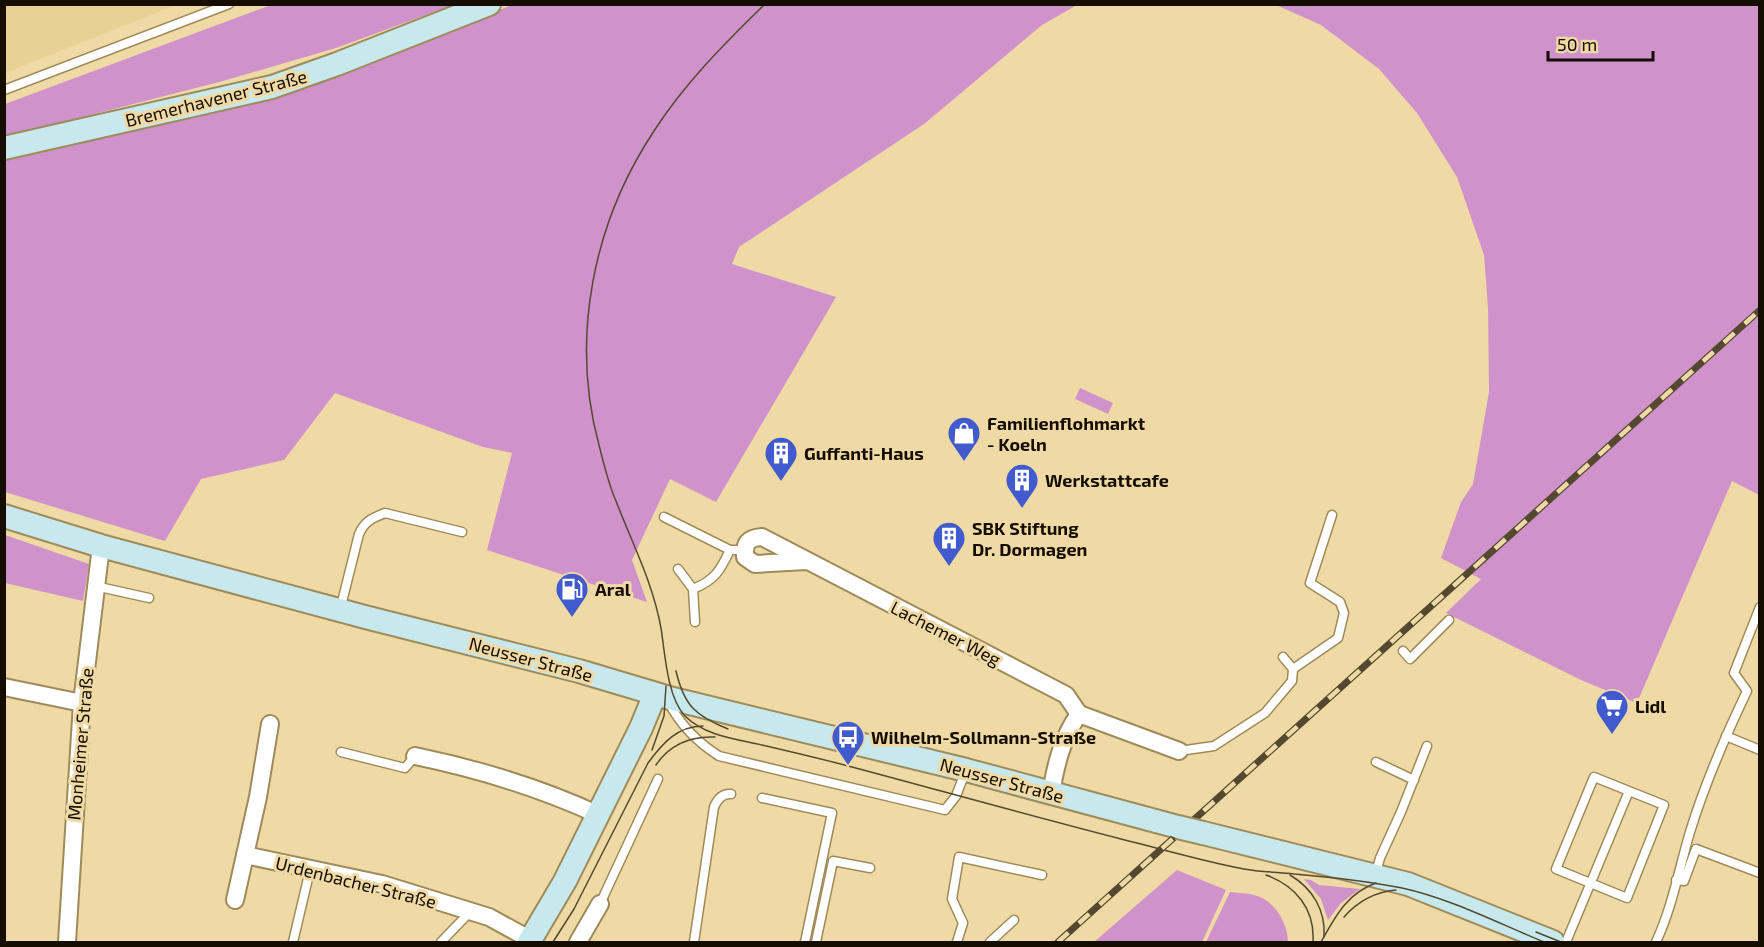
<svg xmlns="http://www.w3.org/2000/svg" width="1764" height="947" font-family="'Exo 2',sans-serif">
<style>
.built{fill:#e8d195}
.green{fill:#cf92ca}
.lines{fill:none;stroke-linecap:round;stroke-linejoin:round}
.lane-casing{stroke:#9e8b59;stroke-width:11}
.street-casing{stroke:#9e8b59;stroke-width:20}
.secondary-casing{stroke:#9e8b59;stroke-width:26}
.lane{stroke:#fff;stroke-width:8}
.street{stroke:#fff;stroke-width:16}
.secondary{stroke:#c7e9ee;stroke-width:22}
.tram{stroke:#544930;stroke-width:1.5}
.rail-casing{stroke:#544930;stroke-width:7}
.rail{stroke:#efdaa6;stroke-width:4.5;stroke-dasharray:14;stroke-linecap:butt}
.secondary-bridge-casing{stroke:#9e8b59;stroke-width:26;stroke-linecap:butt}
.secondary-bridge{stroke:#c7e9ee;stroke-width:22}
.labels{text-anchor:middle;dominant-baseline:central;stroke-width:6;stroke-linejoin:round;paint-order:stroke}
.street-label{font-size:18px;fill:#140d00;stroke:#efdaa6}
.poi-label{font-size:18px;font-weight:bold;fill:#140d00;stroke:#efdaa6;text-anchor:start}
</style>
<rect width="100%" height="100%" fill="#efdaa6"/>
<!-- built -->
<polygon class="built" points="5,4 176,4 176,5 5,73"/>
<!-- green -->
<g class="green">
<polygon points="271,5 453,5 336,48 223,81 5,137 5,104"/>
<polygon points="512,5 1077,5 1042,25 924,124 739,247 732,264 836,297 716,502 670,479 632,560 647,602 487,550 512,453 483,447 335,393 284,460 201,479 165,541 5,492 4,160 219,107 390,55"/>
<polygon points="1276,5 1759,5 1759,495 1732,481 1637,703 1581,680 1446,613 1481,579 1441,558 1461,502 1473,484 1489,392 1488,308 1484,255 1457,177 1417,113 1379,69 1321,25"/>
<polygon points="1080,388 1113,403 1108,414 1075,399"/>
<polygon points="5,535 89,564 83,601 5,583"/>
<polygon points="1177,870 1226,890 1202,942 1094,942"/>
<polygon points="1304,879 1311,880 1319,885 1360,889 1341,903 1328,920 1321,899"/>
<path d="M1230,892C1238,893 1246,893 1254,895C1274,899 1288,923 1288,942H1206Z"/>
</g>
<g class="lines">
<defs>
<g id="lane">
<polyline points="4,90 229,4"/>
<polyline points="664,517 730,550 744,550"/>
<path d="M678,569L693,589C715,580 720,571 730,550"/>
<polyline points="95,586 149,598"/>
<polyline points="693,589 695,622"/>
<path d="M340,610L359,534C365,521 372,518 385,513L462,532"/>
<polyline points="1403,651 1410,659 1449,620"/>
<polyline points="1293,669 1338,638 1344,613 1340,602 1310,583 1332,515"/>
<path d="M669,703C681,726 697,742 719,756L945,810L956,796L966,770"/>
<polyline points="1726,736 1760,750"/>
<polyline points="1179,751 1214,746 1265,713 1292,681 1293,669 1283,657"/>
<polyline points="341,752 405,768 415,756"/>
<polyline points="1376,762 1414,780"/>
<polyline points="762,798 832,813 805,942"/>
<polyline points="1375,876 1380,858 1401,812 1427,746"/>
<polyline points="1676,880 1684,881 1696,849 1760,873"/>
<polyline points="600,904 658,779"/>
<polyline points="293,942 310,870"/>
<polyline points="441,942 470,912"/>
<path d="M694,942L714,807C717,800 722,793 731,794"/>
<polyline points="816,942 833,861 870,868"/>
<polyline points="957,942 963,923 952,899 959,857 1042,875"/>
<polyline points="990,942 1014,920"/>
<polyline points="1566,942 1629,791 1594,777 1556,869 1627,898 1664,805 1629,791"/>
<path d="M1656,942C1672,908 1679,869 1690,832C1705,783 1725,737 1747,691L1734,673L1760,607"/>
</g>
<g id="street">
<path d="M806,561L755,564L745,557C744,543 748,538 762,537L1066,695L1079,714"/>
<polyline points="4,687 82,703"/>
<path d="M415,756C478,769 540,788 599,815"/>
<path d="M1051,793C1056,764 1062,738 1079,714L1179,751"/>
<polyline points="245,855 382,884 489,917 531,940"/>
<polyline points="235,900 258,797 270,724"/>
<polyline points="67,942 82,703 101,546"/>
<polyline points="578,942 600,904"/>
</g>
<g id="secondary">
<polyline points="4,148 272,87 337,64 489,4"/>
<polyline points="4,516 101,546 365,617 579,671 673,699 966,770 1178,827"/>
<polyline points="1203,833 1408,884 1553,942"/>
<polyline points="529,942 565,881 641,728 655,694"/>
</g>
</defs>
<!-- lane casing -->
<use href="#lane" class="lane-casing"/>
<!-- street casing -->
<use href="#street" class="street-casing"/>
<!-- secondary casing -->
<use href="#secondary" class="secondary-casing"/>
<!-- lane -->
<use href="#lane" class="lane"/>
<!-- street -->
<use href="#street" class="street"/>
<!-- secondary -->
<use href="#secondary" class="secondary"/>
<!-- tram -->
<g class="tram">
<path d="M765,4C725,43 684,84 654,131C593,223 570,338 599,445C604,464 608,483 616,501C632,543 653,583 661,628C665,653 667,697 685,716C705,736 736,739 762,745C792,752 822,759 852,767C942,791 1031,816 1121,839C1162,849 1202,861 1244,869C1260,872 1277,872 1294,874C1330,877 1367,881 1402,888C1449,898 1500,924 1544,942"/>
<path d="M676,671C684,706 696,716 728,729"/>
<polyline points="652,750 664,716 666,686"/>
<path d="M656,765C670,744 690,736 715,737"/>
<path d="M1266,875C1296,886 1315,909 1313,942"/>
<path d="M1290,875C1312,888 1326,910 1324,937"/>
<path d="M1344,917C1358,901 1374,892 1396,890"/>
<polyline points="1536,932 1561,942"/>
<path d="M553,942L574,909L648,763C662,744 677,726 703,726"/>
<path d="M1321,942C1335,917 1347,893 1376,883"/>
</g>
<defs>
<polyline id="rail" points="1058,942 1760,310"/>
</defs>
<!-- rail casing -->
<use href="#rail" class="rail-casing"/>
<!-- rail -->
<use href="#rail" class="rail"/>
<defs>
<polyline id="secondary-bridge" points="1178,827 1203,833"/>
</defs>
<!-- secondary-bridge casing -->
<use href="#secondary-bridge" class="secondary-bridge-casing"/>
<!-- secondary-bridge -->
<use href="#secondary-bridge" class="secondary-bridge"/>
</g>
<!-- icons -->
<defs>
<symbol id="shop-pin" viewBox="-11 -11 22 30"><path d="M0 17L-7.5 6A9.5 9.5 0 1 1 7.5 6Z" fill="#415bce" stroke="#efdaa6"/><path d="M-5-2.5h2.3a2.7 3.5 0 0 1 5.4 0H5L5.5 6h-11ZM-1.5-2.5h3a1.5 2.3 0 0 0-3 0Z" fill="#fff"/></symbol>
<symbol id="building-pin" viewBox="-11 -11 22 30"><path d="M0 17L-7.5 6A9.5 9.5 0 1 1 7.5 6Z" fill="#415bce" stroke="#efdaa6"/><path d="M-4-6H4V6H1V3H-1V6H-4ZM-2.5-4.3h1.7v1.8h-1.7ZM.8-4.3h1.7v1.8H.8ZM-2.5-1h1.7V.8h-1.7ZM.8-1h1.7V.8H.8Z" fill="#fff"/></symbol>
<symbol id="fuel-pin" viewBox="-11 -11 22 30"><path d="M0 17L-7.5 6A9.5 9.5 0 1 1 7.5 6Z" fill="#415bce" stroke="#efdaa6"/><path d="M-5.5-6h7V0h2V4h1.3V-2.5L3-4.5l.8-.8L6-3V5H2.5V1h-1V6h-7ZM-4.2-4.7v3.2H.2V-4.7Z" fill="#fff"/></symbol>
<symbol id="supermarket-pin" viewBox="-11 -11 22 30"><path d="M0 17L-7.5 6A9.5 9.5 0 1 1 7.5 6Z" fill="#415bce" stroke="#efdaa6"/><path d="M-6-5.5h2.5l.6 2H6L4.5 2H-2.5L-4.4-4H-6ZM-1.5 3.2a1.3 1.3 0 1 0 .1 0ZM3 3.2a1.3 1.3 0 1 0 .1 0Z" fill="#fff"/></symbol>
<symbol id="bus-pin" viewBox="-11 -11 22 30"><path d="M0 17L-7.5 6A9.5 9.5 0 1 1 7.5 6Z" fill="#415bce" stroke="#efdaa6"/><path d="M-5-6H5V4H4V6H2V4H-2V6H-4V4H-5ZM-3.5-4V0h7V-4ZM-3.5 1.2v1.5H-2V1.2ZM2 1.2v1.5H3.5V1.2Z" fill="#fff"/></symbol>
</defs>
<g fill-rule="evenodd">
<use href="#shop-pin" x="945" y="414" width="38" height="52"/>
<use href="#building-pin" x="762" y="434" width="38" height="52"/>
<use href="#building-pin" x="1003" y="461" width="38" height="52"/>
<use href="#building-pin" x="930" y="519" width="38" height="52"/>
<use href="#fuel-pin" x="553" y="570" width="38" height="52"/>
<use href="#supermarket-pin" x="1593" y="687" width="38" height="52"/>
<use href="#bus-pin" x="829" y="718" width="38" height="52"/>
</g>
<g class="labels">
<!-- street labels -->
<g class="street-label">
<text transform="translate(216 98) rotate(-14)">Bremerhavener Straße</text>
<text transform="translate(946 633) rotate(27)">Lachemer Weg</text>
<text transform="translate(531 659) rotate(15)">Neusser Straße</text>
<text transform="translate(80 744) rotate(-85)">Monheimer Straße</text>
<text transform="translate(1002 780) rotate(15)">Neusser Straße</text>
<text transform="translate(356 882) rotate(14)">Urdenbacher Straße</text>
</g>
<!-- poi labels -->
<g class="poi-label">
<text x="987" y="423">Familienflohmarkt<tspan x="987" dy="21">- Koeln</tspan></text>
<text x="804" y="453">Guffanti-Haus</text>
<text x="1045" y="480">Werkstattcafe</text>
<text x="972" y="528">SBK Stiftung<tspan x="972" dy="21">Dr. Dormagen</tspan></text>
<text x="595" y="589">Aral</text>
<text x="1635" y="706">Lidl</text>
<text x="871" y="737">Wilhelm-Sollmann-Straße</text>
</g>
</g>
<!-- border -->
<rect width="1764" height="947" fill="none" stroke="#140d00" stroke-width="12"/>
<!-- scale -->
<path d="M1548 51v9h105v-9" fill="none" stroke="#140d00" stroke-width="3"/>
<text x="1557" y="51" font-size="18" fill="#140d00" stroke="#efdaa6" stroke-width="4.5" paint-order="stroke">50 m</text>
</svg>
